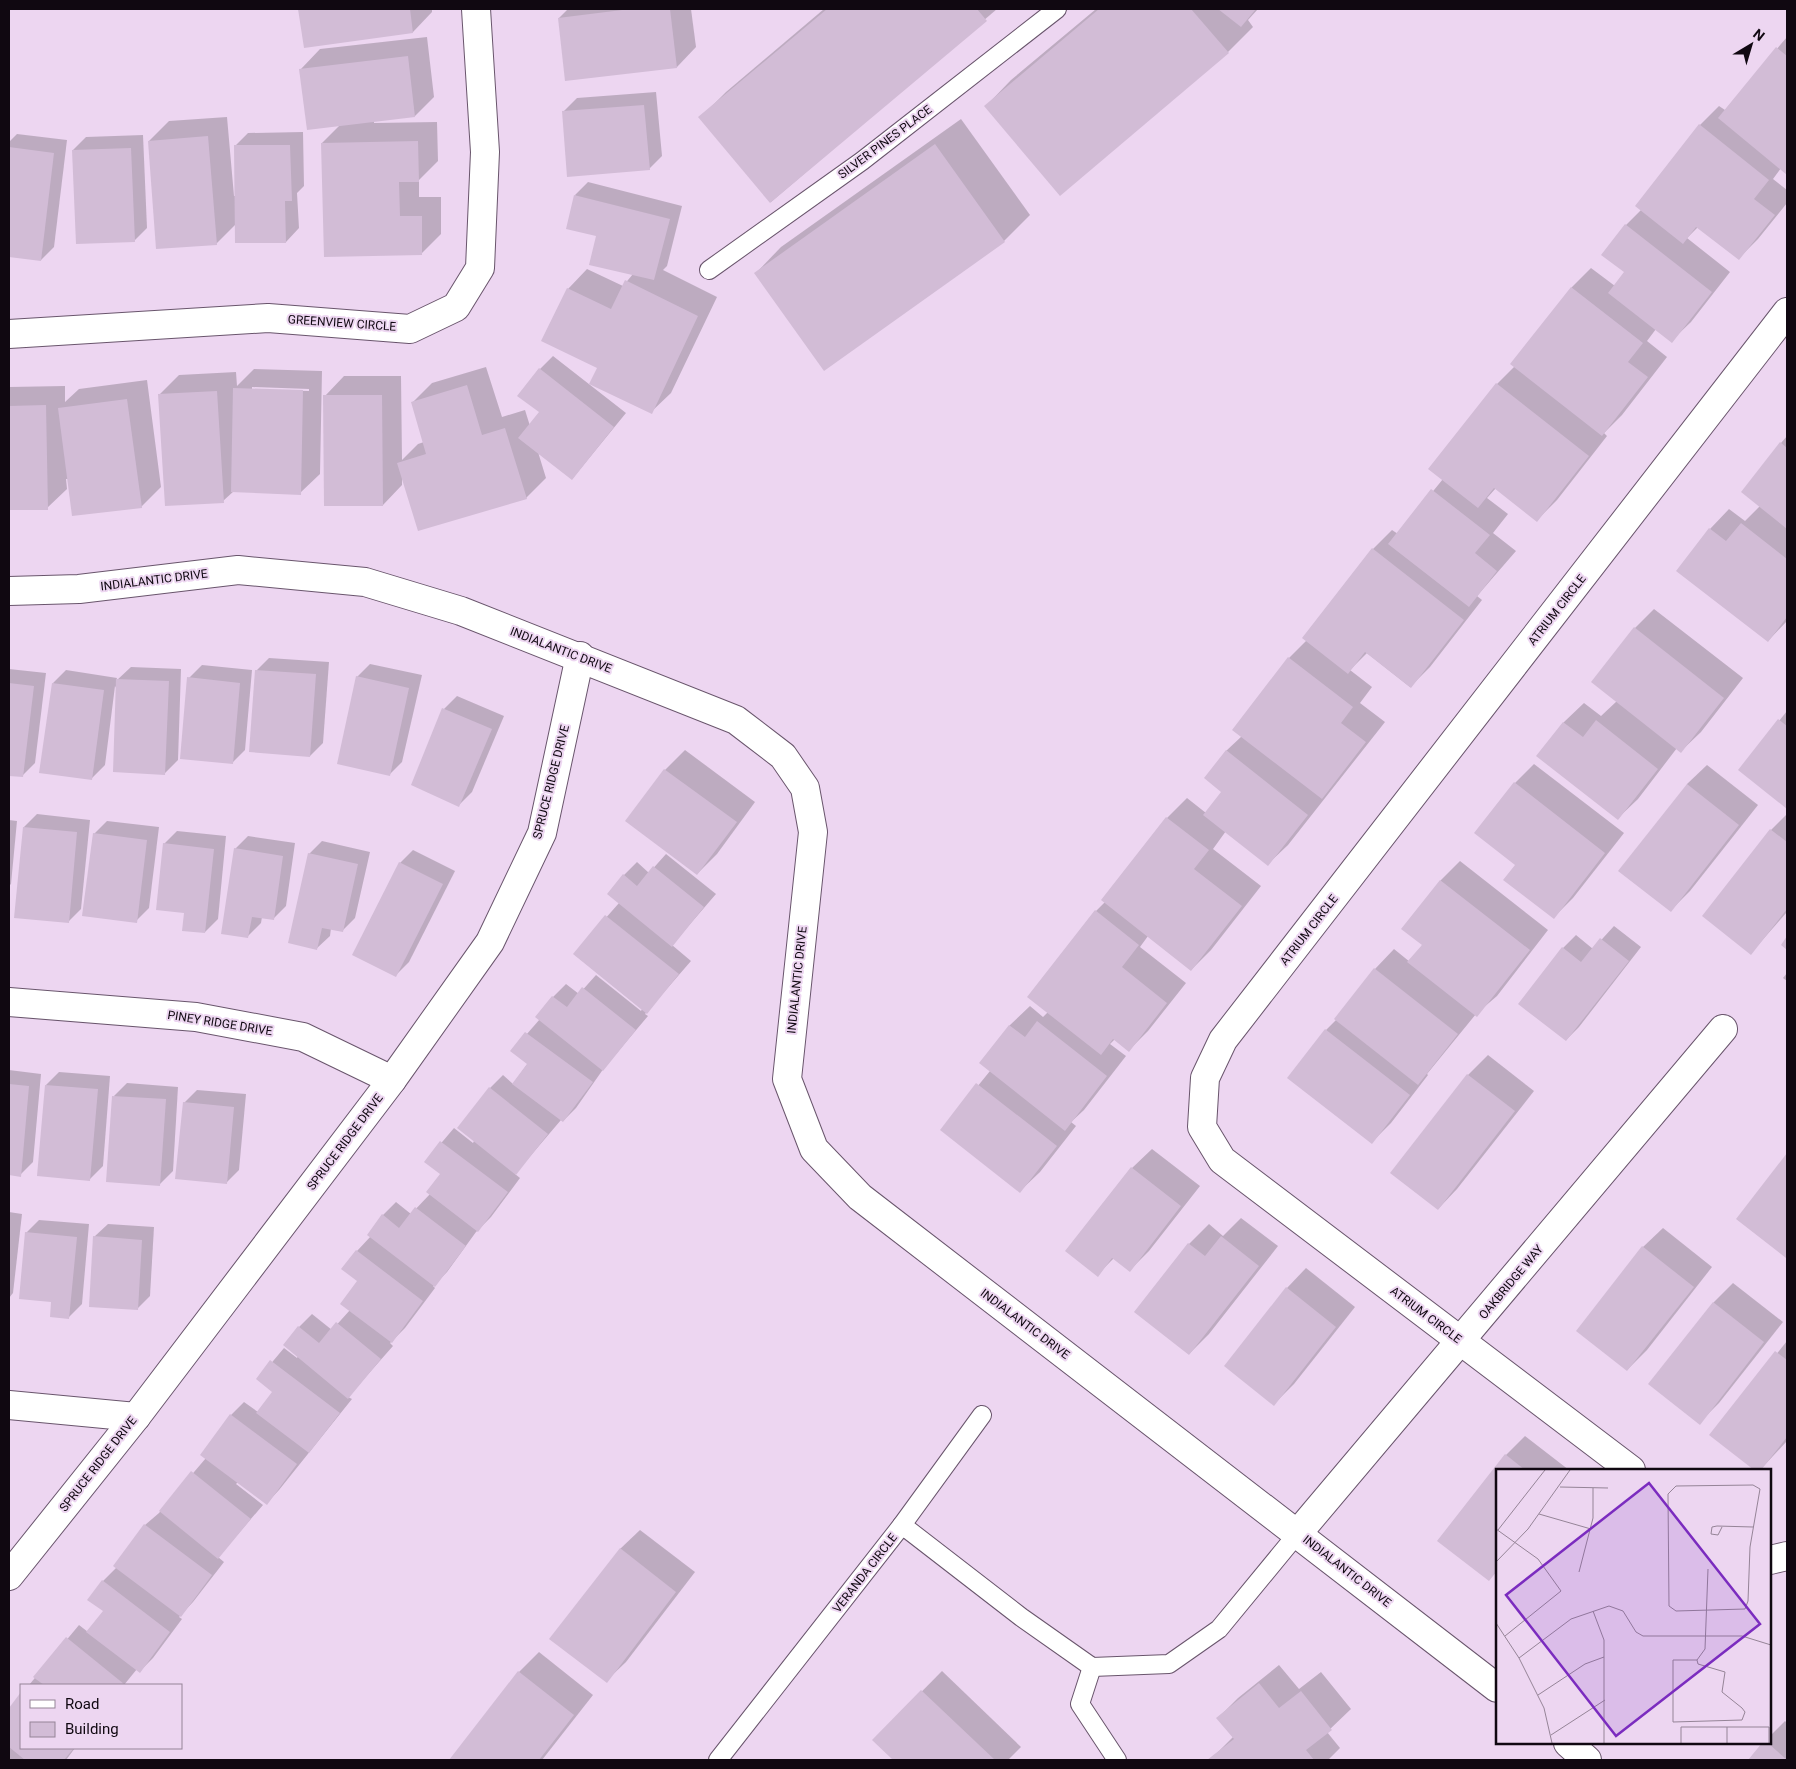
<svg xmlns="http://www.w3.org/2000/svg" width="1796" height="1769" font-family="Roboto,sans-serif">
<style>
.shadow{fill:#0003;fill-rule:evenodd}
.building{fill:#d2bcd6}
.lines{fill:none;stroke-linecap:round;stroke-linejoin:round}
.service-casing{stroke:#69556c;stroke-width:20}
.minor-casing{stroke:#69556c;stroke-width:30}
.service{stroke:#fff;stroke-width:18}
.minor{stroke:#fff;stroke-width:28}
.labels{text-anchor:middle;dominant-baseline:central;stroke-width:4;stroke-linejoin:round;paint-order:stroke}
.street-label{font-size:12px;fill:#100811;stroke:#edd6f1}
.inset-road{fill:none;stroke:#958497;stroke-width:1}
.view{fill:#7b2cbf;fill-opacity:0.15;stroke:#7b2cbf;stroke-width:2.5}
.inset-edge{fill:none;stroke:#100811;stroke-width:2.5}
</style>
<rect width="100%" height="100%" fill="#edd6f1"/>
<!-- shadow -->
<g class="shadow">
<polygon points="299,9 432,9 432,12 413,32 305,47"/>
<polygon points="568,9 691,9 696,47 677,67 559,18"/>
<polygon points="824,9 997,9 771,202 700,118 726,92"/>
<polygon points="1096,9 1258,9 1248,20 1253,27 1228,52 986,106 1011,80"/>
<polygon points="427,37 434,97 415,116 374,121 374,123 437,122 438,161 419,180 419,197 441,197 441,234 422,253 322,143 340,125 301,69 320,49"/>
<polygon points="1787,37 1787,173 1781,168 1773,179 1787,190 1787,203 1758,239 1739,258 1698,227 1687,238 1730,272 1691,322 1671,341 1656,329 1647,341 1667,357 1622,415 1604,433 1607,436 1557,500 1537,520 1496,488 1487,498 1508,514 1493,533 1516,551 1477,596 1482,600 1430,667 1410,687 1367,653 1350,670 1372,687 1360,703 1385,722 1288,845 1268,864 1226,831 1213,849 1261,886 1211,950 1191,970 1148,936 1140,947 1186,983 1148,1031 1129,1050 1115,1039 1110,1044 1126,1056 1084,1110 1071,1122 1076,1126 1040,1172 1020,1191 942,1130 990,1071 981,1063 1010,1025 1030,1006 1043,1017 1048,1012 1096,911 1105,902 1103,900 1167,818 1187,798 1206,813 1223,792 1226,751 1242,736 1289,658 1307,640 1373,549 1392,530 1398,534 1443,479 1497,384 1515,366 1512,364 1572,287 1591,268 1615,286 1626,272 1626,225 1641,210 1700,125 1719,106 1725,110"/>
<polygon points="656,92 662,156 649,169 564,111 577,98"/>
<polygon points="227,117 234,196 236,196 235,146 248,133 303,132 304,186 297,193 299,228 286,242 236,224 216,244 149,141 169,121"/>
<polygon points="961,119 1030,215 1004,241 756,273 781,247"/>
<polygon points="17,134 67,140 54,247 41,260 9,255 9,142"/>
<polygon points="143,135 147,228 134,241 73,150 86,137"/>
<polygon points="588,182 682,206 667,266 663,270 717,297 671,393 651,412 598,367 568,289 587,269 623,286 633,274 598,235 575,195"/>
<polygon points="553,356 626,413 572,479 538,452 546,478 526,498 402,479 402,485 383,505 325,396 344,376 401,376 402,460 418,444 424,442 412,403 432,383 486,367 502,417 525,410 530,426 540,412 540,369"/>
<path d="M254,369L322,371L320,474L300,493L234,491L223,501L159,395L179,375L236,372L237,386ZM252,387L309,389V391L252,390Z"/>
<polygon points="147,380 161,487 141,507 68,479 66,479 67,489 47,508 9,509 9,387 65,386 65,402 79,389"/>
<polygon points="1787,436 1787,621 1768,641 1710,529 1729,509 1745,521 1760,506 1781,443"/>
<polygon points="1654,609 1743,678 1701,732 1681,751 1677,748 1638,799 1618,818 1538,756 1564,722 1584,703 1601,716 1617,701 1635,628"/>
<polygon points="269,658 329,662 323,743 310,756 256,671"/>
<polygon points="370,664 422,675 402,762 389,775 357,677"/>
<polygon points="202,665 252,670 245,750 232,763 189,678"/>
<polygon points="131,667 181,669 178,760 165,773 115,686 105,765 92,778 53,683 66,670 117,678 116,681"/>
<polygon points="9,669 46,673 35,763 22,776 9,774"/>
<polygon points="457,696 504,716 472,792 459,805 444,709"/>
<polygon points="1787,711 1787,807 1740,770"/>
<polygon points="685,750 755,802 717,854 697,874 627,821 665,770"/>
<polygon points="1534,764 1624,833 1573,898 1554,917 1516,865 1515,783"/>
<polygon points="1707,765 1758,805 1690,891 1671,910 1687,784"/>
<polygon points="37,814 90,820 81,909 68,922 24,827"/>
<polygon points="1787,814 1787,912 1751,953 1771,830"/>
<polygon points="9,820 17,821 11,884 9,886"/>
<polygon points="107,821 159,827 149,908 136,921 94,834"/>
<polygon points="177,831 226,836 218,919 205,932 164,844"/>
<polygon points="248,836 295,843 286,906 273,919 262,917 261,923 248,936 235,849"/>
<polygon points="322,841 370,852 355,918 342,931 331,928 330,936 316,949 309,854"/>
<polygon points="413,850 455,871 409,962 396,975 400,863"/>
<polygon points="666,854 716,894 672,945 691,961 645,1014 648,1016 604,1068 576,1108 563,1121 561,1120 515,1174 520,1178 491,1217 476,1232 447,1272 433,1286 435,1288 405,1328 390,1343 393,1346 348,1397 352,1399 279,1490 267,1503 238,1482 236,1484 263,1505 218,1557 224,1562 193,1602 179,1617 182,1619 153,1658 140,1671 137,1669 124,1685 29,1685 79,1625 88,1632 104,1611 103,1581 117,1567 115,1565 145,1525 159,1513 206,1458 231,1415 244,1402 258,1412 274,1392 258,1379 284,1348 297,1358 298,1356 285,1345 299,1327 312,1314 332,1330 350,1310 358,1281 357,1251 371,1236 383,1215 396,1202 411,1214 430,1194 442,1174 426,1161 454,1128 473,1143 474,1141 490,1088 503,1075 513,1084 528,1063 512,1051 540,1019 537,1017 553,997 566,984 579,994 596,975 641,1011 642,1009 574,954 619,903 624,875 637,862 649,873"/>
<polygon points="1460,861 1548,930 1497,996 1476,1014 1427,1074 1428,1075 1391,1123 1372,1142 1326,1030 1337,1019 1375,969 1394,949 1410,962 1423,944 1403,929 1441,880"/>
<polygon points="1614,926 1641,947 1579,1027 1566,1040 1520,1004 1563,948 1576,935 1593,949"/>
<polygon points="1787,973 1787,981 1783,978"/>
<polygon points="1488,1055 1534,1091 1457,1189 1438,1209 1392,1172 1468,1075"/>
<polygon points="9,1070 41,1074 33,1162 20,1175 9,1174"/>
<polygon points="59,1072 110,1076 103,1166 90,1179 46,1085"/>
<polygon points="127,1083 178,1087 173,1171 160,1184 114,1096"/>
<polygon points="197,1090 246,1094 239,1170 226,1183 184,1103"/>
<polygon points="1152,1149 1200,1186 1149,1251 1130,1270 1114,1258 1097,1275 1132,1168"/>
<polygon points="1787,1155 1787,1256 1786,1257 1737,1219"/>
<polygon points="9,1212 22,1214 13,1293 9,1298"/>
<polygon points="1241,1218 1278,1246 1209,1334 1189,1354 1136,1312 1189,1244 1209,1224 1223,1236"/>
<polygon points="39,1220 89,1224 82,1304 69,1317 52,1301 26,1233"/>
<polygon points="108,1224 154,1227 150,1296 137,1309 94,1237"/>
<polygon points="1663,1228 1712,1267 1647,1350 1627,1370 1643,1247"/>
<polygon points="1306,1268 1355,1307 1294,1384 1274,1404 1287,1288"/>
<polygon points="1733,1283 1783,1322 1719,1403 1699,1423 1650,1384 1714,1302"/>
<polygon points="1787,1341 1787,1441 1760,1470 1756,1470 1711,1435"/>
<polygon points="1525,1436 1569,1470 1497,1470 1497,1571 1489,1579 1439,1540 1506,1455"/>
<polygon points="640,1530 695,1572 626,1662 606,1681 620,1549"/>
<polygon points="539,1652 593,1695 542,1760 450,1760 519,1672"/>
<polygon points="1279,1665 1299,1689 1321,1672 1351,1709 1327,1732 1340,1748 1328,1760 1210,1760 1233,1737 1218,1718 1238,1698"/>
<polygon points="942,1671 1021,1747 1008,1760 895,1760 874,1740"/>
<polygon points="21,1694 21,1748 75,1748 66,1760 9,1760 9,1710"/>
<polygon points="1785,1721 1787,1723 1787,1760 1749,1760 1763,1743 1770,1743 1770,1736"/>
</g>
<!-- building -->
<g class="building">
<polygon points="298,9 410,9 413,33 304,48"/>
<polygon points="630,9 670,9 677,68 565,81 558,18"/>
<polygon points="827,9 977,9 987,21 770,203 698,117"/>
<polygon points="1099,9 1191,9 1229,53 1060,196 984,106"/>
<polygon points="1218,9 1256,9 1241,27"/>
<polygon points="1776,47 1787,56 1787,175 1718,118"/>
<polygon points="408,56 415,117 307,130 299,69"/>
<polygon points="644,105 650,170 567,177 562,111"/>
<polygon points="1699,124 1769,180 1754,199 1775,215 1739,260 1696,227 1683,244 1635,206"/>
<polygon points="208,136 217,245 156,249 148,141"/>
<polygon points="418,141 419,182 399,182 400,216 422,216 422,255 324,257 321,143"/>
<polygon points="935,144 1005,242 824,371 754,273"/>
<polygon points="234,145 290,145 292,201 285,201 286,243 235,243"/>
<polygon points="9,147 54,153 41,261 9,257"/>
<polygon points="131,148 135,242 76,244 72,150"/>
<polygon points="574,195 670,219 654,280 589,265 596,236 566,229"/>
<polygon points="1625,224 1712,292 1672,343 1608,293 1624,272 1601,255"/>
<polygon points="625,280 698,316 652,414 589,384 597,368 541,341 567,288 611,309"/>
<polygon points="1571,287 1643,343 1628,362 1648,377 1602,436 1510,364"/>
<polygon points="539,368 614,427 572,480 518,438 539,412 517,396"/>
<polygon points="1496,383 1589,456 1537,522 1494,488 1478,508 1428,469"/>
<polygon points="467,385 482,435 505,428 527,499 418,531 397,463 426,454 411,402"/>
<polygon points="233,388 303,390 301,495 231,492"/>
<polygon points="217,391 224,503 165,506 158,394"/>
<polygon points="323,395 382,395 383,506 324,506"/>
<polygon points="127,399 142,508 72,516 58,408"/>
<polygon points="46,405 48,510 9,510 9,406"/>
<polygon points="1780,442 1787,448 1787,529 1741,492"/>
<polygon points="1431,489 1490,535 1475,553 1497,571 1469,607 1388,544"/>
<polygon points="1741,523 1787,559 1787,617 1768,642 1676,571 1709,528 1726,541"/>
<polygon points="1372,548 1464,620 1411,688 1365,652 1348,674 1302,638"/>
<polygon points="1634,627 1724,698 1681,753 1591,682"/>
<polygon points="1288,657 1353,707 1341,723 1366,742 1322,799 1232,730"/>
<polygon points="255,670 316,674 310,757 249,752"/>
<polygon points="356,676 409,688 390,776 337,764"/>
<polygon points="187,677 240,683 233,764 180,759"/>
<polygon points="116,679 169,681 165,775 113,772"/>
<polygon points="9,683 34,686 23,777 9,776"/>
<polygon points="52,683 104,690 92,780 39,773"/>
<polygon points="442,708 492,729 459,807 411,785"/>
<polygon points="1778,719 1787,726 1787,809 1738,770"/>
<polygon points="1596,720 1658,769 1618,820 1536,756 1563,722 1583,737"/>
<polygon points="1226,750 1308,815 1268,866 1203,815 1221,792 1204,778"/>
<polygon points="664,769 737,822 697,875 625,821"/>
<polygon points="1514,782 1605,853 1554,919 1503,880 1515,865 1474,833"/>
<polygon points="1687,784 1739,825 1671,912 1618,871"/>
<polygon points="1166,817 1209,850 1194,869 1242,906 1191,971 1101,900"/>
<polygon points="23,827 77,832 69,923 14,918"/>
<polygon points="1770,829 1787,842 1787,909 1751,955 1702,916"/>
<polygon points="93,833 147,840 137,923 82,916"/>
<polygon points="163,843 214,849 205,933 182,931 184,913 156,910"/>
<polygon points="234,848 283,856 274,920 252,917 248,938 221,934"/>
<polygon points="308,853 358,864 343,932 322,928 317,950 288,943"/>
<polygon points="399,862 443,884 396,977 352,955"/>
<polygon points="653,866 704,907 672,947 607,894 623,874 637,886"/>
<polygon points="1440,880 1530,950 1477,1017 1407,962 1422,945 1401,929"/>
<polygon points="1095,910 1139,945 1122,967 1167,1003 1129,1052 1113,1039 1101,1055 1027,997"/>
<polygon points="605,915 679,974 647,1014 573,954"/>
<polygon points="1787,936 1787,950 1781,945"/>
<polygon points="1600,938 1629,961 1566,1041 1518,1004 1562,947 1581,962"/>
<polygon points="1374,968 1458,1034 1418,1085 1334,1019"/>
<polygon points="582,987 636,1030 603,1071 535,1017 552,996 567,1007"/>
<polygon points="1037,1021 1107,1076 1065,1131 979,1063 1009,1025 1025,1037"/>
<polygon points="1325,1029 1410,1095 1372,1144 1287,1078"/>
<polygon points="525,1032 593,1082 563,1122 512,1084 527,1064 510,1051"/>
<polygon points="1467,1074 1515,1111 1438,1210 1390,1173"/>
<polygon points="976,1083 1057,1146 1020,1193 940,1130"/>
<polygon points="9,1084 29,1086 21,1177 9,1175"/>
<polygon points="45,1085 98,1089 90,1181 37,1176"/>
<polygon points="489,1087 548,1134 516,1175 457,1128"/>
<polygon points="112,1096 166,1099 160,1186 106,1182"/>
<polygon points="183,1102 234,1107 227,1184 175,1179"/>
<polygon points="440,1141 508,1192 478,1232 426,1192 440,1174 424,1162"/>
<polygon points="1787,1153 1787,1257 1786,1258 1736,1219"/>
<polygon points="1131,1167 1181,1206 1130,1272 1112,1258 1098,1277 1065,1251"/>
<polygon points="415,1207 466,1246 435,1287 367,1235 382,1214 399,1228"/>
<polygon points="25,1232 77,1237 69,1319 50,1317 51,1302 19,1299"/>
<polygon points="93,1236 142,1240 138,1310 89,1307"/>
<polygon points="1221,1236 1259,1266 1189,1355 1134,1312 1188,1243 1205,1256"/>
<polygon points="1642,1246 1694,1287 1627,1371 1576,1331"/>
<polygon points="356,1250 423,1301 392,1343 340,1304 357,1281 341,1269"/>
<polygon points="1286,1287 1336,1327 1274,1406 1224,1366"/>
<polygon points="1713,1302 1764,1342 1700,1425 1648,1384"/>
<polygon points="336,1322 381,1359 348,1399 283,1345 298,1326 319,1343"/>
<polygon points="1775,1351 1787,1360 1787,1437 1761,1470 1754,1470 1709,1435"/>
<polygon points="270,1360 340,1413 309,1453 256,1413 272,1392 256,1379"/>
<polygon points="230,1414 297,1464 267,1505 200,1455"/>
<polygon points="1505,1454 1525,1470 1497,1470 1497,1571 1489,1581 1437,1541"/>
<polygon points="191,1471 251,1519 218,1559 159,1511"/>
<polygon points="144,1524 212,1575 181,1617 113,1566"/>
<polygon points="620,1548 676,1592 607,1683 549,1639"/>
<polygon points="102,1580 170,1632 140,1673 86,1632 103,1611 87,1600"/>
<polygon points="66,1637 124,1684 123,1685 44,1685 33,1677"/>
<polygon points="518,1671 574,1715 539,1760 449,1760"/>
<polygon points="1259,1683 1279,1708 1301,1691 1332,1730 1306,1750 1314,1760 1207,1760 1234,1739 1216,1718"/>
<polygon points="921,1690 995,1760 893,1760 872,1740"/>
<polygon points="21,1692 21,1748 74,1748 64,1760 25,1760 9,1747 9,1708"/>
<polygon points="1762,1743 1768,1743 1787,1760 1748,1760"/>
</g>
<g class="lines">
<defs>
<g id="service">
<polyline points="709,270 862,161 1057,9"/>
<polyline points="902,1525 982,1415"/>
<polyline points="1092,1667 1080,1704 1117,1760"/>
<polyline points="718,1760 902,1525 1021,1617 1092,1667 1169,1664 1219,1629 1298,1533"/>
</g>
<g id="minor">
<polyline points="9,334 268,318 410,329 456,307 480,268 485,152 476,9"/>
<polyline points="9,591 79,589 238,570 365,582 461,611 736,720 783,756 805,788 813,832 787,1079 814,1149 860,1197 1497,1688"/>
<polyline points="9,1002 196,1017 303,1037 392,1080"/>
<polyline points="9,1405 136,1417"/>
<polyline points="1631,1470 1222,1160 1202,1127 1205,1078 1223,1040 1787,312"/>
<polyline points="1298,1533 1723,1029"/>
<polyline points="1770,1560 1787,1556"/>
<polyline points="9,1576 136,1417 392,1080 490,942 542,833 580,656"/>
<polyline points="1568,1743 1587,1760"/>
</g>
</defs>
<!-- service casing -->
<use href="#service" class="service-casing"/>
<!-- minor casing -->
<use href="#minor" class="minor-casing"/>
<!-- service -->
<use href="#service" class="service"/>
<!-- minor -->
<use href="#minor" class="minor"/>
</g>
<g class="labels">
<!-- street labels -->
<g class="street-label">
<text transform="translate(885 142) rotate(-37)">SILVER PINES PLACE</text>
<text transform="translate(342 323) rotate(4)">GREENVIEW CIRCLE</text>
<text transform="translate(154 580) rotate(-7)">INDIALANTIC DRIVE</text>
<text transform="translate(1557 610) rotate(-52)">ATRIUM CIRCLE</text>
<text transform="translate(561 650) rotate(21)">INDIALANTIC DRIVE</text>
<text transform="translate(551 782) rotate(-76)">SPRUCE RIDGE DRIVE</text>
<text transform="translate(1309 930) rotate(-52)">ATRIUM CIRCLE</text>
<text transform="translate(797 980) rotate(-84)">INDIALANTIC DRIVE</text>
<text transform="translate(220 1023) rotate(9)">PINEY RIDGE DRIVE</text>
<text transform="translate(345 1142) rotate(-53)">SPRUCE RIDGE DRIVE</text>
<text transform="translate(1511 1282) rotate(-50)">OAKBRIDGE WAY</text>
<text transform="translate(1426 1315) rotate(37)">ATRIUM CIRCLE</text>
<text transform="translate(1025 1324) rotate(37)">INDIALANTIC DRIVE</text>
<text transform="translate(98 1464) rotate(-52)">SPRUCE RIDGE DRIVE</text>
<text transform="translate(1347 1571) rotate(38)">INDIALANTIC DRIVE</text>
<text transform="translate(865 1573) rotate(-52)">VERANDA CIRCLE</text>
</g>
</g>
<!-- overview -->
<g transform="translate(1496 1469)">
<rect width="275" height="275" fill="#edd6f1"/>
<path class="inset-road" d="M180,17L257,16L264,20L254,78L252,132L249,140L180,142L173,137L172,25ZM64,18L112,19M43,45L95,60M226,58L222,66L215,65L216,58L221,57L257,58M0,60L42,90L65,122L9,167M2,61L49,1M0,93L32,60L74,1M83,103L97,49V19M97,142L108,171V274M0,154L23,189L48,239L56,274M23,189L75,150L113,137L127,142L140,163L147,167H246L275,176M201,191L202,195L229,203L226,223L246,239L249,243L246,251L177,253V191H201L209,180L212,100M42,226L89,195L108,188M231,258V274M55,266L109,231M185,274V258H273V274"/>
<path class="view" d="M153,14L264,155L120,267L10,126Z"/>
<rect width="275" height="275" class="inset-edge"/>
</g>
<!-- border -->
<rect width="1796" height="1769" fill="none" stroke="#100811" stroke-width="20"/>
<!-- legend -->
<rect x="20" y="1684" width="162" height="65" fill="#edd6f1" stroke="#958497"/>
<rect x="30" y="1700" width="25" height="8" fill="#ffffff" stroke="#958497"/>
<text x="65" y="1709" font-size="15" fill="#100811">Road</text>
<rect x="30" y="1722" width="25" height="15" fill="#d2bcd6" stroke="#958497"/>
<text x="65" y="1734" font-size="15" fill="#100811">Building</text>
<!-- north arrow -->
<g transform="translate(1751 45) rotate(38)" stroke="#edd6f1" stroke-width="4" paint-order="stroke">
<path d="M0-4L9 19L0 12L-9 19Z" fill="#100811"/>
<text y="-8" font-size="14" font-weight="bold" text-anchor="middle" fill="#100811">N</text>
</g>
</svg>
